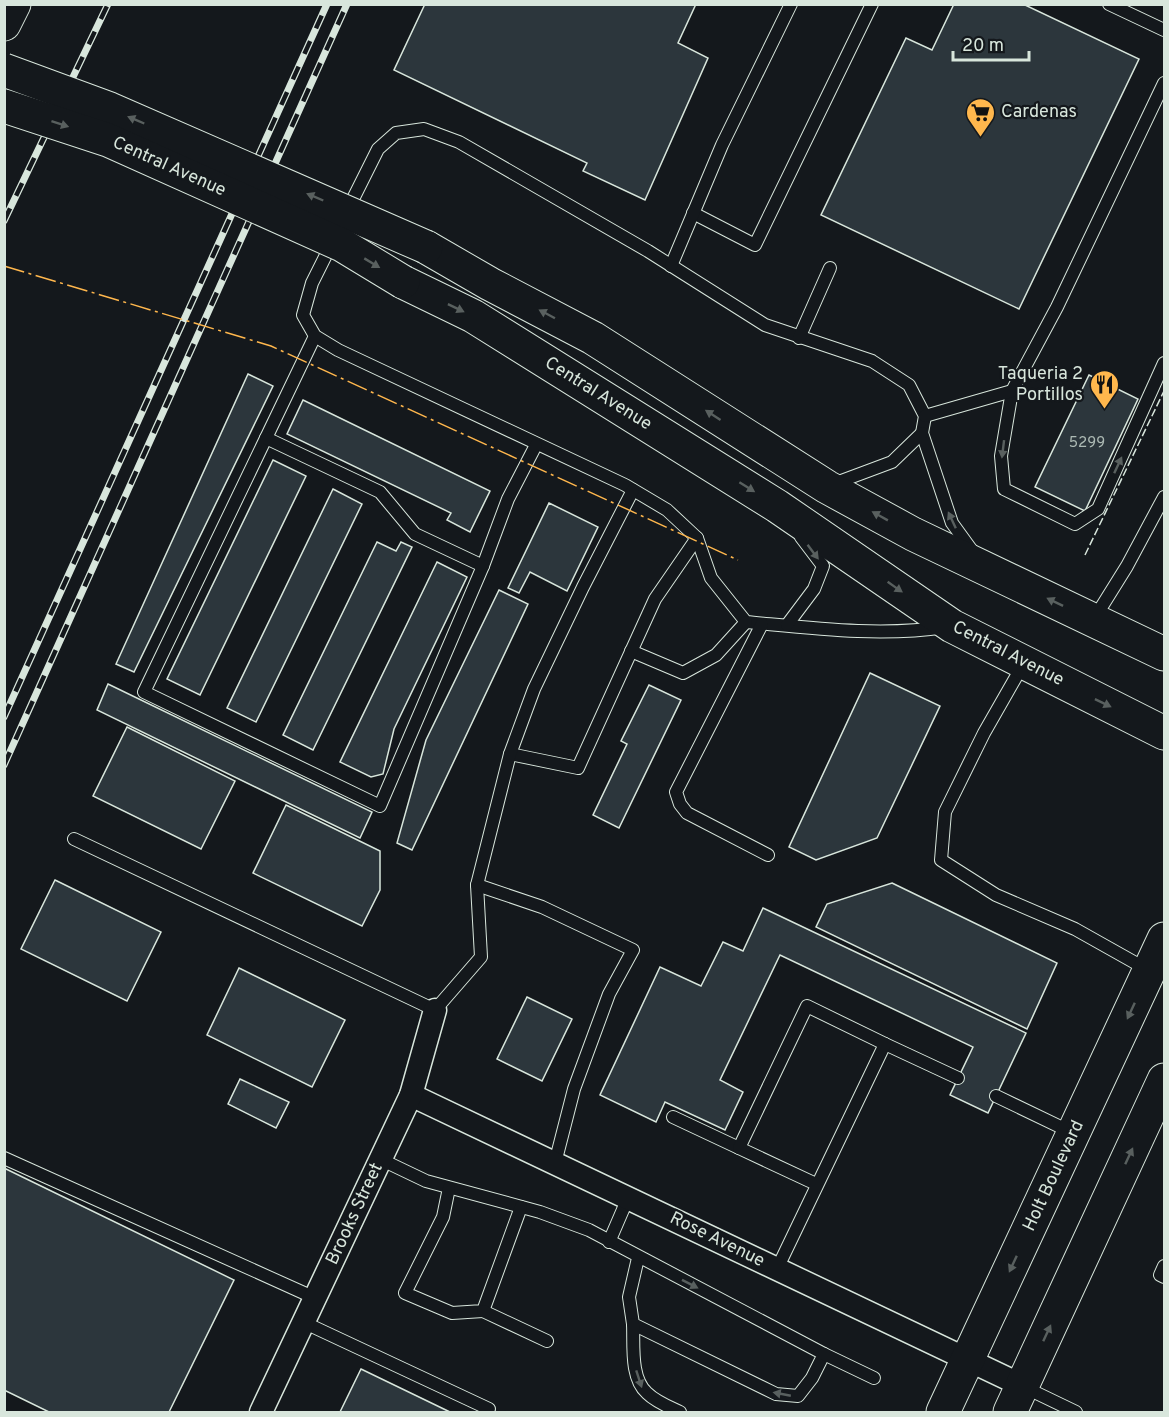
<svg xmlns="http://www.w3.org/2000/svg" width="1169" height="1417" font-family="Overpass,sans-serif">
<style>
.building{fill:#2c363c;stroke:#d8e6dc;stroke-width:1.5}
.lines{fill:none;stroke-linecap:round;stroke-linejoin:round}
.lane-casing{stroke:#d8e6dc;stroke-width:14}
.street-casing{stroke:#d8e6dc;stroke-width:25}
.secondary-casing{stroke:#d8e6dc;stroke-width:35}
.primary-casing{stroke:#d8e6dc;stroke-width:35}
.lane{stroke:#14181c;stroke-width:12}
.street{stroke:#14181c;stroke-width:22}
.secondary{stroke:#14181c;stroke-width:33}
.primary{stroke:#14181c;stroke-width:33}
.rail-casing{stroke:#d8e6dc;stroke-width:7}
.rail{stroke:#14181c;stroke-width:4.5;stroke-dasharray:14;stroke-linecap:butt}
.primary-bridge-casing{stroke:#d8e6dc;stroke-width:35;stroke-linecap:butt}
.primary-bridge{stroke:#14181c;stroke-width:33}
.fence{stroke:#d8e6dc;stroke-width:1.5;stroke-dasharray:8 3;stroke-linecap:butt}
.power{stroke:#ffb74d;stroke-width:1.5;stroke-dasharray:21 4.5 3 4.5;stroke-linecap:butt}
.oneway{fill:#59605f}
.labels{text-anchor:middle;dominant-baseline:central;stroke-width:4.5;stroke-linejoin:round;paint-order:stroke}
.number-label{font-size:15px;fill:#adbab4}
.poi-label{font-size:18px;fill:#d8e6dc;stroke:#14181c;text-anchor:start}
.street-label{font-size:18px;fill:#d8e6dc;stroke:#14181c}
</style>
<rect width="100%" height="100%" fill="#14181c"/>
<!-- building -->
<g class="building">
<polygon points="425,4 696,4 678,43 708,58 645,200 583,171 587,163 394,70"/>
<polygon points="954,4 1023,4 1139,59 1019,309 821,215 906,38 932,50"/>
<polygon points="248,374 273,386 134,672 116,664"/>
<polygon points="1089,375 1138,399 1085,511 1035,487"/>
<polygon points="303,400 490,491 470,532 447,520 451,513 287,434"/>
<polygon points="273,460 306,476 200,695 167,679"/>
<polygon points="333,489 362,504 256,722 227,708"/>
<polygon points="549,503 598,527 567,591 530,572 519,593 508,588"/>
<polygon points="377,542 396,551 401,542 412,547 313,750 283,735"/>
<polygon points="437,562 467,577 394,729 383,774 371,777 340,762"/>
<polygon points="499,590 528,604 412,850 397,843 426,740"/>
<polygon points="870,673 940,706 877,838 816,860 789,847"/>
<polygon points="108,684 372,812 360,838 97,710"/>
<polygon points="649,685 681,700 619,828 593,815 627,744 621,741"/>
<polygon points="127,727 235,781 201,849 93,796"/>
<polygon points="286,805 380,851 380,890 362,926 253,873"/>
<polygon points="55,880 161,932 127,1001 21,949"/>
<polygon points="892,883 1057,963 1027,1029 816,927 827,904"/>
<polygon points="763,908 1026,1033 988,1113 950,1095 973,1047 780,955 720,1080 743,1092 725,1130 665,1102 656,1122 600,1095 660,967 701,986 723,942 743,951"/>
<polygon points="239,968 345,1020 312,1087 207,1035"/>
<polygon points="527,997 572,1019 542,1081 497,1059"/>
<polygon points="240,1079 289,1102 276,1128 228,1104"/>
<polygon points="4,1168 234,1280 169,1412 49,1412 4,1390"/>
<polygon points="361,1369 450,1412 340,1412"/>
</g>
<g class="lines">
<defs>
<g id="lane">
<polyline points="1109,4 1164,30"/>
<polyline points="347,211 378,149 396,133 424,129 459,142 648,251 765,325 872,361 909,385 925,416 922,433 952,523 973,552"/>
<polyline points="693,213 755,245 872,4"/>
<path d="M332,243L312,283L303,315L315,336L338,350L625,485L667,510L697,538L711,578L746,622C811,628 880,637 945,627"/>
<polyline points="671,266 722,145 791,4"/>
<polyline points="315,336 144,692 380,806 483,566 508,499 536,445"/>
<polyline points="799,338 830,268"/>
<polyline points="1012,391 1001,456 1004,489 1075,524 1098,509 1164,363"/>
<polyline points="925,416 1012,391 1057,307 1164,83"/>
<polyline points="266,438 380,492 415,534 483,566"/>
<polyline points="833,484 892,462 922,433"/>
<polyline points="1094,619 1127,566 1164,497"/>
<polyline points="762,624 676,792 680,804 687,813 768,855"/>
<polyline points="787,625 814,589 823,566 801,537"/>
<polyline points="631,651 683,673 716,655 746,622"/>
<polyline points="1024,663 984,733 945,812 941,860 996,895 1075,929 1148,970"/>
<polyline points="510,754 578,768 655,599 697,538"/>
<polyline points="74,839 435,1010 481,957 477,885 510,754 534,689 583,587 633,490"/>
<polyline points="477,885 542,907 633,950 609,994 574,1089 555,1163"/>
<polyline points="885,1044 958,1078"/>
<polyline points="996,1096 1073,1133"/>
<polyline points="673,1117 739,1148"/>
<polyline points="4,1158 315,1298"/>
<polyline points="380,1159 426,1181 540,1212 589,1230 824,1354 812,1378 798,1396 776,1394 633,1324 629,1297 638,1258"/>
<polyline points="449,1188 443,1217 405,1293 452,1313 483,1311 521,1207"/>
<polyline points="609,1242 628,1198"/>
<polyline points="1164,1266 1160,1275 1164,1277"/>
<polyline points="777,1269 885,1044 807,1006 739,1148 816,1184"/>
<polyline points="483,1311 547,1341"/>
<polyline points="303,1322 489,1409"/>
<path d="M633,1324C634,1345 630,1378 647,1393C656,1402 669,1407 680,1412"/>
<polyline points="824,1354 874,1378"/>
<polyline points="1024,1387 1076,1412"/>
</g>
<g id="street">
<polyline points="411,1095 1023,1386"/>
<polyline points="261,1412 411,1095 435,1010"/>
</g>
<polyline id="secondary" points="4,24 14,4"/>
<g id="primary">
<polyline points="426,247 490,284 593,338 827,487 913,534 1164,654"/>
<polyline points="403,282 473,316 777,506 952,626 1164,733"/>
<polyline points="943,1412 1164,939"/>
<polyline points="1010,1412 1164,1080"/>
</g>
</defs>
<!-- lane casing -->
<use href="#lane" class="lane-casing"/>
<!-- street casing -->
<use href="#street" class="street-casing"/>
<!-- secondary casing -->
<use href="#secondary" class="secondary-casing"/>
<!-- primary casing -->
<use href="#primary" class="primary-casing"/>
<!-- lane -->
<use href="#lane" class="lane"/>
<!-- street -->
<use href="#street" class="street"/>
<!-- secondary -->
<use href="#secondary" class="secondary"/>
<!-- primary -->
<use href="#primary" class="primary"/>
<defs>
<g id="rail">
<polyline points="4,221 108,4"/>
<polyline points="4,717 327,4"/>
<polyline points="4,765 347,4"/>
</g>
</defs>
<!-- rail casing -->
<use href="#rail" class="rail-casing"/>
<!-- rail -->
<use href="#rail" class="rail"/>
<defs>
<g id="primary-bridge">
<polyline points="4,70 110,109 426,247"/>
<polyline points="4,106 108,140 342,245 403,282"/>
</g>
</defs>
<!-- primary-bridge casing -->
<use href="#primary-bridge" class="primary-bridge-casing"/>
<!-- primary-bridge -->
<use href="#primary-bridge" class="primary-bridge"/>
<!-- fence -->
<polyline class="fence" points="1085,555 1164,391"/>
<!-- power -->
<polyline class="power" points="4,266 271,346 738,560"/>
</g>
<!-- one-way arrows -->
<defs><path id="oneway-solid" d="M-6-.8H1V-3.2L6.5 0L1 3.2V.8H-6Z" transform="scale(1.5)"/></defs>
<g class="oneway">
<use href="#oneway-solid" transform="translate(136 120) rotate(-157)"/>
<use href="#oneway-solid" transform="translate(60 124) rotate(18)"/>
<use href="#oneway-solid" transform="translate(315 197) rotate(-157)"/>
<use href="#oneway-solid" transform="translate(372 263) rotate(31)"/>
<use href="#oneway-solid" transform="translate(456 308) rotate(26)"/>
<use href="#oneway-solid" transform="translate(547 314) rotate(-152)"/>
<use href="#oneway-solid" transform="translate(713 415) rotate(-147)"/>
<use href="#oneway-solid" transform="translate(1003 449) rotate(97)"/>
<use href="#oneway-solid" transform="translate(1118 465) rotate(-65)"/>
<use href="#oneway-solid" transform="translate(747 487) rotate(32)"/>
<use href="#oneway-solid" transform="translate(880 516) rotate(-151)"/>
<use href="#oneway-solid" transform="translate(952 520) rotate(-115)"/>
<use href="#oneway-solid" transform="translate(813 552) rotate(53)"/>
<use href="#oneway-solid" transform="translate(895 587) rotate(35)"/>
<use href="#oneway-solid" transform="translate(1055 602) rotate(-154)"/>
<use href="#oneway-solid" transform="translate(1103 703) rotate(26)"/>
<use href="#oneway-solid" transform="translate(1131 1011) rotate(115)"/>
<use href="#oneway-solid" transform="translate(1129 1156) rotate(-65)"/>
<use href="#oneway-solid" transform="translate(1013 1264) rotate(115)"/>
<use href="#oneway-solid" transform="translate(690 1284) rotate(27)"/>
<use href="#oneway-solid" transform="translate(1047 1333) rotate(-65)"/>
<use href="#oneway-solid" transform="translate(639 1379) rotate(72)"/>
<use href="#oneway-solid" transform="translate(782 1394) rotate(-169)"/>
</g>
<!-- icons -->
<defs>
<symbol id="supermarket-pin" viewBox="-11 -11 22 30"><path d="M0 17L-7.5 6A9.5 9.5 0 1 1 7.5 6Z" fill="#ffb74d" stroke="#14181c"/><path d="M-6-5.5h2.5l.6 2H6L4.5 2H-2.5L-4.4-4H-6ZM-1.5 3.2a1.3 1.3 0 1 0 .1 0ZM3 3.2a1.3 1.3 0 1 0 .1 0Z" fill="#111"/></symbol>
<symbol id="restaurant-pin" viewBox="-11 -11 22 30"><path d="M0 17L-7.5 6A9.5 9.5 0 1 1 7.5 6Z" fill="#ffb74d" stroke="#14181c"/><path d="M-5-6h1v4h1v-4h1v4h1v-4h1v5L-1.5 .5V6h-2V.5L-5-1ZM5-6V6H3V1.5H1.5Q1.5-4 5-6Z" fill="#111"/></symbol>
</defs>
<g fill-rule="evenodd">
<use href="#supermarket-pin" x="964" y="96" width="33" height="45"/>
<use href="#restaurant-pin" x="1088" y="368" width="33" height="45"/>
</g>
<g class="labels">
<!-- number labels -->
<g class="number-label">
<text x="1087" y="443">5299</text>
</g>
<!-- poi labels -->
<g class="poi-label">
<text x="1001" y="112">Cardenas</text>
<text x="1083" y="374" text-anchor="end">Taqueria 2<tspan x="1083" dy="21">Portillos</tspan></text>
</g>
<!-- street labels -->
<g class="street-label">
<text transform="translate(169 167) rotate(24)">Central Avenue</text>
<text transform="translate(598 394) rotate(32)">Central Avenue</text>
<text transform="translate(1008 654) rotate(27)">Central Avenue</text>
<text transform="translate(1054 1176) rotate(-65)">Holt Boulevard</text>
<text transform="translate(355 1214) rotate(-65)">Brooks Street</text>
<text transform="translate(717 1240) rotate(26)">Rose Avenue</text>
</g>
</g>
<!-- border -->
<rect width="1169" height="1417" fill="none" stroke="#d8e6dc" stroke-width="12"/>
<!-- scale -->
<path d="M953 51v9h76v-9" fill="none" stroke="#d8e6dc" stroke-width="3"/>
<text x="962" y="51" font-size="18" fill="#d8e6dc" stroke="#14181c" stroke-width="4.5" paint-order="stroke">20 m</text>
</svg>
